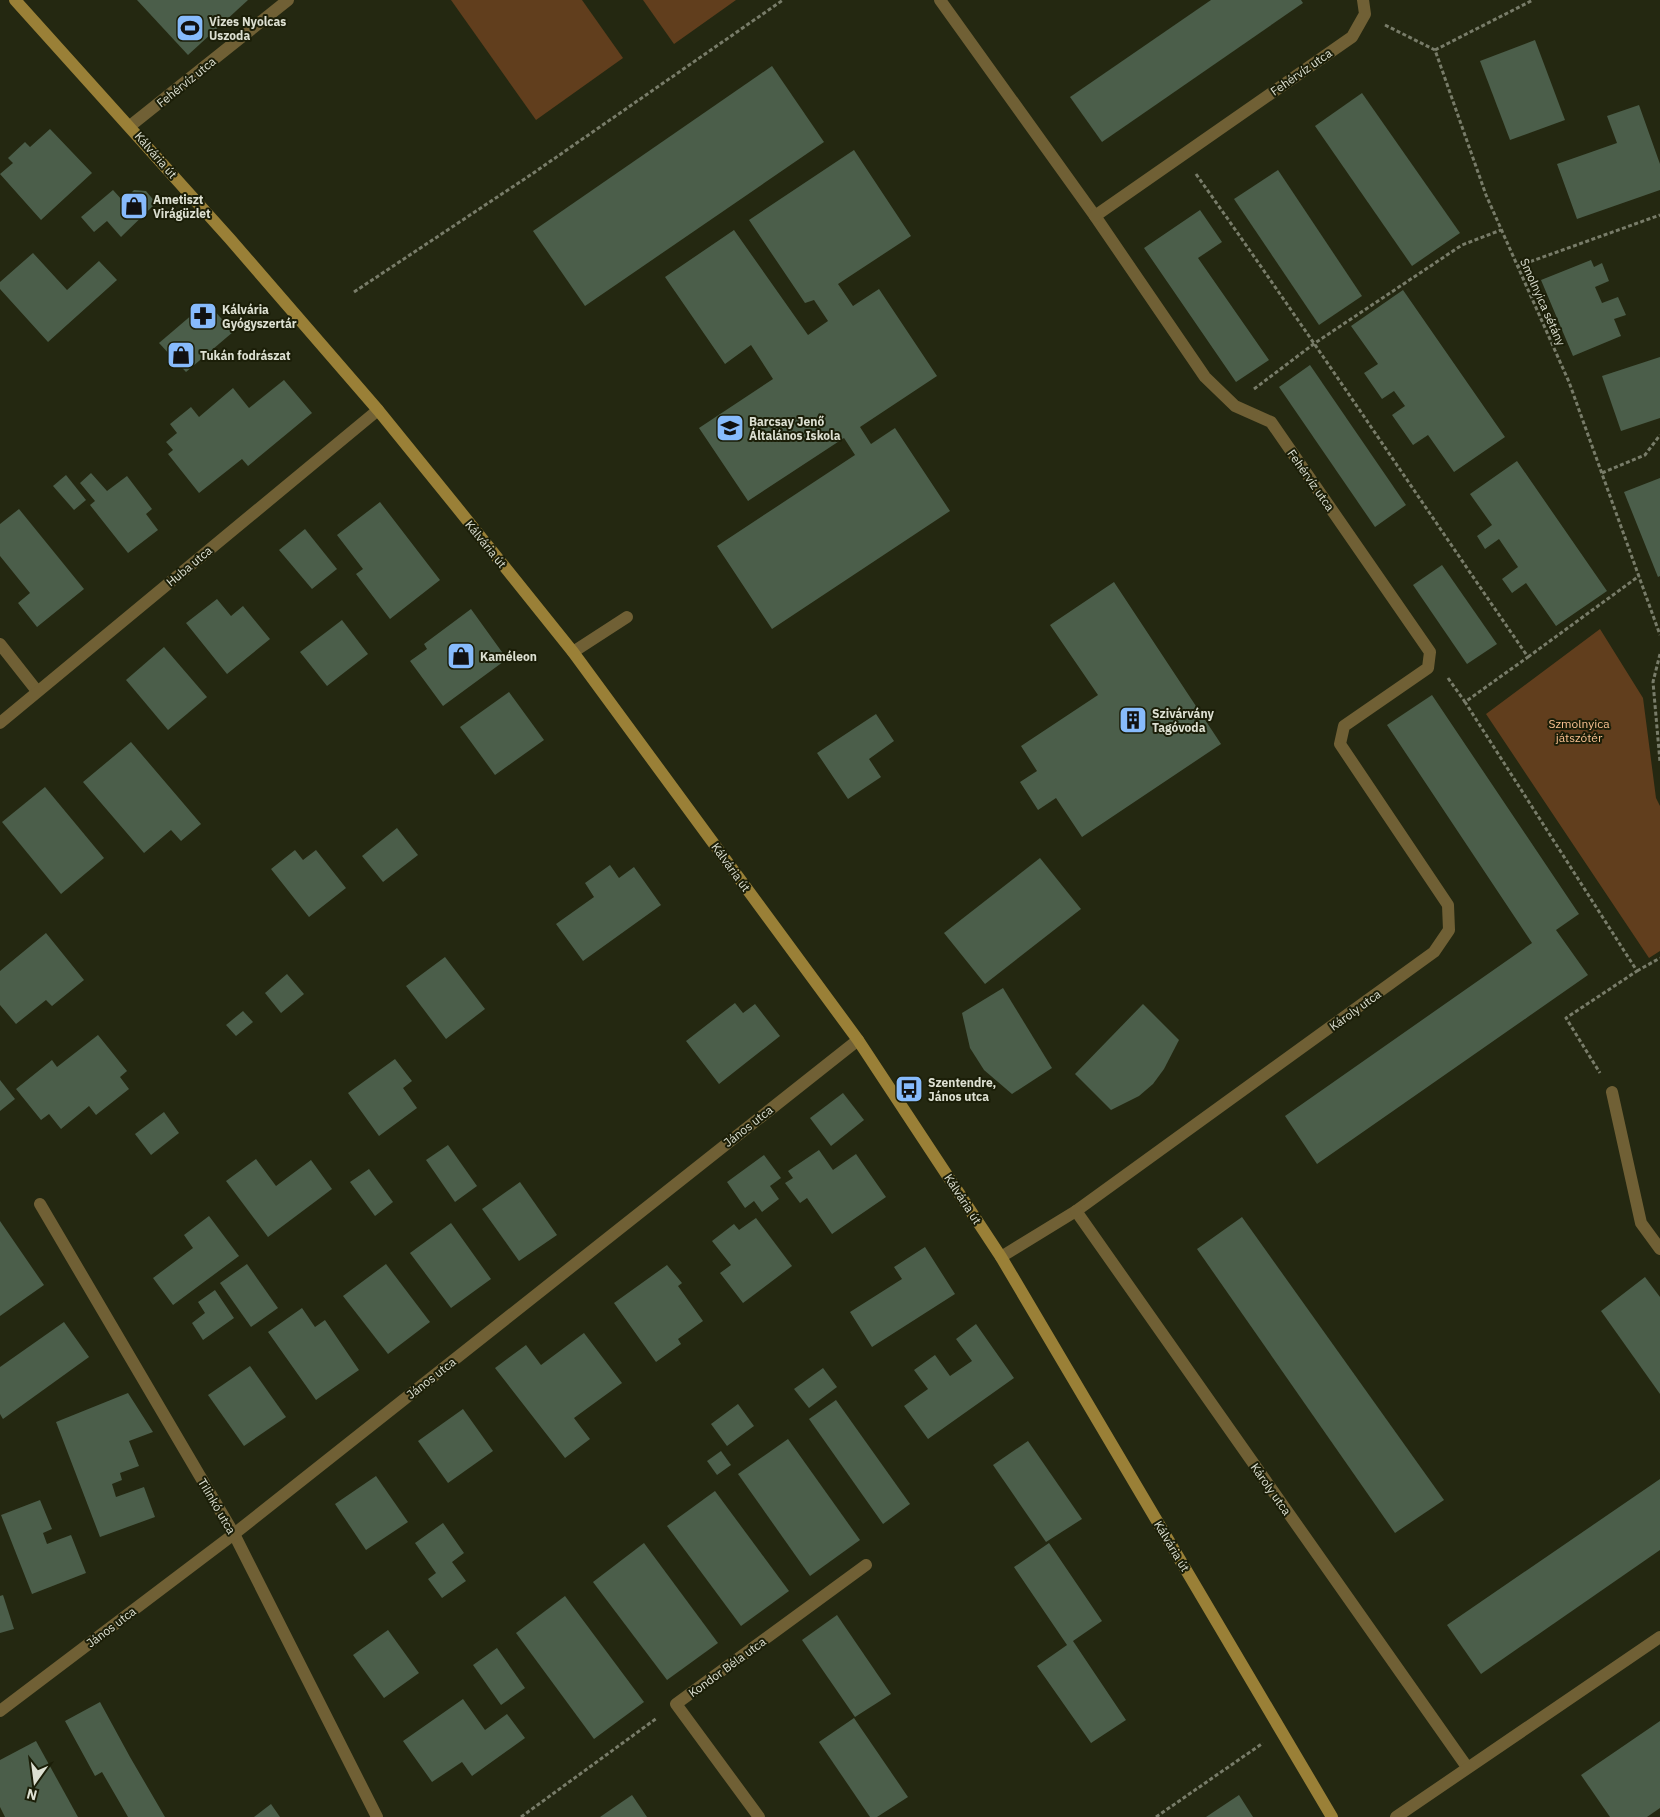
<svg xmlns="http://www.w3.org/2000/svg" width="1660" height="1817" font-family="'IBM Plex Sans',sans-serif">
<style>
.green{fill:#613e1d}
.building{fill:#4b5e4a}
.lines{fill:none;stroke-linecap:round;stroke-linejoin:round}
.path{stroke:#787c69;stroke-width:3;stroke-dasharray:4 2.5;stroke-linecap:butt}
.lane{stroke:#706035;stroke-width:12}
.street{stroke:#706035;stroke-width:12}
.secondary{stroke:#9a8037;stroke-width:12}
.labels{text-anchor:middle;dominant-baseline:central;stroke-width:4;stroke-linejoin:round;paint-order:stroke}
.poi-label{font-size:12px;font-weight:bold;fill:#dde0d2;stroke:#1b1e08;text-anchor:start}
.street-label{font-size:12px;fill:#dde0d2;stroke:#1b1e08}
.park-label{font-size:12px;fill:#fac292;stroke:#1b1e08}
</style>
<rect width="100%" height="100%" fill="#242811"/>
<!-- green -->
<g class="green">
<polygon points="451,0 582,0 623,58 536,120"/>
<polygon points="643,0 736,0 674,44"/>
<polygon points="1600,629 1643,698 1656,798 1660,806 1660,951 1649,958 1486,714"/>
</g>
<!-- building -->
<g class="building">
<polygon points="137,0 248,0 188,55"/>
<polygon points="1211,0 1301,0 1303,3 1102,142 1070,97"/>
<polygon points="1535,40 1565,120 1510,140 1480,61"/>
<polygon points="772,66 824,142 585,306 533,231"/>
<polygon points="1362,93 1460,233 1412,266 1315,126"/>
<polygon points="1639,105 1660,164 1660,190 1577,219 1557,164 1617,143 1607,116"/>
<polygon points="50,129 92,173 41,220 0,174 13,163 8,158 25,142 30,147"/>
<polygon points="854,150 911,236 838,284 853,306 879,289 937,376 860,427 871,444 895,428 950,511 772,629 717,546 855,455 844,438 748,501 699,428 773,379 751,345 725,364 665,277 734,230 808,335 828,321 814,300 805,303 749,220"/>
<polygon points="1278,170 1362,296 1319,325 1234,199"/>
<polygon points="113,190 123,201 134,190 146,191 156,203 121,237 107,221 94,232 81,217"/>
<polygon points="1200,210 1222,242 1198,258 1269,360 1236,382 1144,248"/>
<polygon points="33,253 67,290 99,261 117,280 48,342 0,289 0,282"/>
<polygon points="1591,260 1594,267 1602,263 1609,281 1595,287 1602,303 1618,297 1626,315 1614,319 1621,336 1573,356 1541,280"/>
<polygon points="1403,290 1505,437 1454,472 1428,435 1413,445 1392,415 1405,406 1394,391 1382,399 1364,373 1378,364 1351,326"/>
<polygon points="207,302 233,332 186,372 159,343"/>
<polygon points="1660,357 1660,418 1621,431 1602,376"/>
<polygon points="1310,365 1406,505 1375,527 1279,387"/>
<polygon points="284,380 312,413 248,466 242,459 199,493 168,454 173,450 166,442 177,433 170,424 191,407 199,417 233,388 249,408"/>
<polygon points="1517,461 1607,591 1556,626 1526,583 1512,593 1502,579 1518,567 1499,539 1485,549 1477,536 1492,525 1470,494"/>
<polygon points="91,473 107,491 127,476 152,509 146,514 158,530 128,553 90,505 95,501 80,483"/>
<polygon points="66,475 86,500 74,510 53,486"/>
<polygon points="1660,478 1660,576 1658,577 1624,492"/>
<polygon points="380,502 440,580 390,619 356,574 363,569 337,535"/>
<polygon points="19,509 84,589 37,627 18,603 30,593 0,556 0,524"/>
<polygon points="305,529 337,569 312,589 279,550"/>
<polygon points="1442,565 1497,644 1467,664 1413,585"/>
<polygon points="1114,582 1221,744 1082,837 1056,798 1038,810 1020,782 1037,771 1021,746 1098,695 1050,625"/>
<polygon points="217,599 231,616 243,606 270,639 227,674 186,623"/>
<polygon points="471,609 507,659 443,706 410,661 427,649 424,644"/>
<polygon points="342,620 368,654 327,686 300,652"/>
<polygon points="164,647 207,697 168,730 126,680"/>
<polygon points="509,692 544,740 495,775 460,727"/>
<polygon points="1432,695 1579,914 1556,930 1588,975 1317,1164 1285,1116 1532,943 1387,725"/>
<polygon points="876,714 894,741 869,759 881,777 848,799 817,753"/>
<polygon points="131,742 201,824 181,841 171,830 144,853 83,782"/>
<polygon points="45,787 104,858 61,894 2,822"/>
<polygon points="397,828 418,855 383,882 362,856"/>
<polygon points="295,850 303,860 316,850 346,888 309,917 271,869"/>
<polygon points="1040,858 1081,909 985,984 944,933"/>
<polygon points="610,865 619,878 634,867 661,905 583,961 556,924 594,897 585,883"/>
<polygon points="46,933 84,980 52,1006 46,1000 16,1024 0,1005 0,971"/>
<polygon points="445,957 485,1009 446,1039 406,986"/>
<polygon points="287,974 304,994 281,1013 265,993"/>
<polygon points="1003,988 1052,1068 1012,1094 984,1070 970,1048 962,1013"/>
<polygon points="735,1003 743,1013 755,1004 780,1036 719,1084 686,1041"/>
<polygon points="1143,1004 1179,1040 1164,1069 1153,1084 1139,1096 1111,1110 1075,1074"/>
<polygon points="243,1011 253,1022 236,1036 226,1025"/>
<polygon points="98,1035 127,1071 120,1077 129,1089 96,1115 89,1106 61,1129 49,1114 41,1120 16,1089 52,1060 57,1067"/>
<polygon points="395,1059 412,1081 403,1088 417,1108 379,1136 348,1093"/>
<polygon points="0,1080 15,1099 0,1111"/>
<polygon points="843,1093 864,1120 831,1146 810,1118"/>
<polygon points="164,1112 179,1133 151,1155 135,1134"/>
<polygon points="448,1145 477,1186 455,1202 426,1160"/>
<polygon points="819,1150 833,1170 856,1154 886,1197 832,1234 807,1198 800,1203 785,1183 793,1178 788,1171"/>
<polygon points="764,1155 781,1178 770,1186 779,1199 762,1212 754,1201 745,1208 727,1182"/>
<polygon points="256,1159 276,1186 311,1160 332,1189 268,1237 226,1181"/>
<polygon points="369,1169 393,1202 375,1216 350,1182"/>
<polygon points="520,1182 557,1235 519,1261 482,1209"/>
<polygon points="209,1216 239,1256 173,1305 153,1278 193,1248 184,1235"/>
<polygon points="1242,1217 1444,1500 1395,1533 1197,1249"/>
<polygon points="756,1218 792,1266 743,1303 720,1273 731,1265 712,1241 734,1224 739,1230"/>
<polygon points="0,1221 44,1285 0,1316"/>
<polygon points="451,1223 491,1279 451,1308 410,1253"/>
<polygon points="925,1247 955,1294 872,1347 850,1312 902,1279 894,1267"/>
<polygon points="247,1264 278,1308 251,1327 220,1283"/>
<polygon points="386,1264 430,1322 388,1354 343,1296"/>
<polygon points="667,1265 682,1283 678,1286 703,1321 678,1339 681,1344 656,1362 614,1303"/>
<polygon points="1645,1277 1660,1297 1660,1394 1601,1311"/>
<polygon points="215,1290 234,1318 203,1340 192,1323 205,1313 198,1302"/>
<polygon points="302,1308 315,1327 325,1320 359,1370 316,1400 268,1332"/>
<polygon points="64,1322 89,1357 3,1419 0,1414 0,1367"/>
<polygon points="976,1324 1014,1378 928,1439 904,1406 928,1389 914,1370 935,1355 950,1376 972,1361 956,1339"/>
<polygon points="584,1333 622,1383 574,1418 590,1439 565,1458 495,1368 526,1345 541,1365"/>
<polygon points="250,1366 286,1417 244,1446 208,1395"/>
<polygon points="823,1368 837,1387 809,1408 794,1389"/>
<polygon points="128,1393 153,1432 129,1441 139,1466 120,1473 122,1480 112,1484 116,1497 144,1487 155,1517 100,1537 56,1422"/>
<polygon points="836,1400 910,1504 883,1524 809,1419"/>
<polygon points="738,1404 754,1426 727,1446 711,1424"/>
<polygon points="463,1409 493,1451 448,1483 418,1441"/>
<polygon points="788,1439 860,1540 810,1576 738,1474"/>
<polygon points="1028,1441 1082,1519 1046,1542 993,1465"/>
<polygon points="721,1451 731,1465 717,1475 707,1461"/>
<polygon points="376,1476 408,1522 366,1550 335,1504"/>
<polygon points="1660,1479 1660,1550 1481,1674 1447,1625"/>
<polygon points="715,1491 789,1591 741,1626 667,1526"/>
<polygon points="40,1500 52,1529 43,1533 47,1544 71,1535 86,1573 32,1594 1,1515"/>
<polygon points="443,1523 464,1553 452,1562 466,1581 442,1598 428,1579 436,1573 415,1543"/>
<polygon points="644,1543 718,1643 667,1680 593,1582"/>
<polygon points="1049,1543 1102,1621 1073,1641 1126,1720 1091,1743 1037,1666 1067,1645 1014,1567"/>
<polygon points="3,1595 14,1629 0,1633 0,1596"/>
<polygon points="565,1596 644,1702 594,1739 516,1633"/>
<polygon points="837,1615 891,1694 855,1717 802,1640"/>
<polygon points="388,1630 419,1673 384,1698 353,1655"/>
<polygon points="497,1648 525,1688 501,1705 473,1665"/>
<polygon points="463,1699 485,1730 507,1714 525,1738 472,1776 462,1762 432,1782 403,1741"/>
<polygon points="100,1702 130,1757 165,1817 128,1817 102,1772 95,1776 65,1721"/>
<polygon points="854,1718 908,1797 877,1817 870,1817 819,1742"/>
<polygon points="1660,1721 1660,1808 1647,1817 1610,1817 1581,1775"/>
<polygon points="36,1741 78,1817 5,1817 0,1807 0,1760"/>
<polygon points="632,1795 647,1817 600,1817"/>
<polygon points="1239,1795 1253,1817 1206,1817"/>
<polygon points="271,1804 280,1817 254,1817"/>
</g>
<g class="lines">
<!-- path -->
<g class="path">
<polyline points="1385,25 1435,50 1486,195 1569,382 1660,635"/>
<polyline points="1435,50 1533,0"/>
<path d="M1196,174C1309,333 1417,496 1528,657L1465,702L1637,971L1566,1018L1600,1073"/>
<polyline points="1518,266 1660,215"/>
<polyline points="354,292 532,174 783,0"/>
<polyline points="1254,389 1315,343 1462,245 1501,230"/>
<polyline points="1602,473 1645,455 1660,435"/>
<polyline points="1660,654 1653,682 1660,762"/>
<polyline points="1528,657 1639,576"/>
<polyline points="1448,678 1465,702"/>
<polyline points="1637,971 1660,958"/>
<polyline points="521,1817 657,1718"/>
<polyline points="1156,1817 1263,1743"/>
</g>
<!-- lane -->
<polyline class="lane" points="573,652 627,617"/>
<!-- street -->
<g class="street">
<polyline points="940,0 1095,216 1205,377 1235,406 1271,422 1430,652 1428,668 1344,726 1340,744 1448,905 1449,930 1434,952 1076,1211 1001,1257"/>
<polyline points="130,126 288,0"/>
<polyline points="1095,216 1352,37 1365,14 1363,0"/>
<polyline points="0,644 37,691"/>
<polyline points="0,723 378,410"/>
<polyline points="1612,1092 1641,1223 1660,1249"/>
<polyline points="40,1204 234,1534 377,1817"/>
<polyline points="1076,1211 1467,1767"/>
<polyline points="0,1711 234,1534 858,1040"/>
<polyline points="759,1817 676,1704 866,1565"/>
<polyline points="1396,1817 1660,1637"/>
</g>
<!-- secondary -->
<polyline class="secondary" points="15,0 230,239 378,410 455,505 573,652 858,1040 1001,1257 1332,1817"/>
</g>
<!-- icons -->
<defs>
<symbol id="stadium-square" viewBox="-11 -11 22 22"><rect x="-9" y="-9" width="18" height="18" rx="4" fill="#87bbfc" stroke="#1b1e08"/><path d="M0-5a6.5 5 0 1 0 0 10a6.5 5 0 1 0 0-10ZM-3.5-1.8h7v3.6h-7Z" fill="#111"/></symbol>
<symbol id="shop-square" viewBox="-11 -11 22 22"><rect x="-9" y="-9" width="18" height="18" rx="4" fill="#87bbfc" stroke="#1b1e08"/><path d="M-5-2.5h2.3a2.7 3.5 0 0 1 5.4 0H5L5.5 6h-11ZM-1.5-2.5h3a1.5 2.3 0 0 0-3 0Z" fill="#111"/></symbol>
<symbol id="pharmacy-square" viewBox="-11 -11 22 22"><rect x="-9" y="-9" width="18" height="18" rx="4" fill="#87bbfc" stroke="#1b1e08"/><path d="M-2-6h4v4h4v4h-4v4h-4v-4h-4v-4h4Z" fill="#111"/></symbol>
<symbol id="school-square" viewBox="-11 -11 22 22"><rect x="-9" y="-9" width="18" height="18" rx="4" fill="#87bbfc" stroke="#1b1e08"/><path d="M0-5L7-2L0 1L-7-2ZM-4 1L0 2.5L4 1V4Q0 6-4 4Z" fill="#111"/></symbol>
<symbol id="building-square" viewBox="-11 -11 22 22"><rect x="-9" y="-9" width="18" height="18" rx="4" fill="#87bbfc" stroke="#1b1e08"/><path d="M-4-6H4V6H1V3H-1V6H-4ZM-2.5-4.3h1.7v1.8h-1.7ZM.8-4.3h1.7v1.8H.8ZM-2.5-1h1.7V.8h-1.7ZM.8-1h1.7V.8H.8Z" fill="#111"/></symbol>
<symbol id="bus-square" viewBox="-11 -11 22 22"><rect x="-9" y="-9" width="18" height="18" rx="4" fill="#87bbfc" stroke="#1b1e08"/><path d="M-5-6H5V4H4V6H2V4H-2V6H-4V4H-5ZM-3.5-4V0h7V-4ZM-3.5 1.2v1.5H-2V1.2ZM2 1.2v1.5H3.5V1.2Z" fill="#111"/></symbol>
</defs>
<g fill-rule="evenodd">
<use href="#stadium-square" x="174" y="12" width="32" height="32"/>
<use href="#shop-square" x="118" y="190" width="32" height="32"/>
<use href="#pharmacy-square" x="187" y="300" width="32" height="32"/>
<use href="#shop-square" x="165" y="339" width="32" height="32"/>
<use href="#school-square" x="714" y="412" width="32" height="32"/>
<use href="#shop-square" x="445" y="640" width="32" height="32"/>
<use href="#building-square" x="1117" y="704" width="32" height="32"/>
<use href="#bus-square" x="893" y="1073" width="32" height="32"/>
</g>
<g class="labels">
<!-- poi labels -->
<g class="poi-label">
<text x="209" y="21">Vizes Nyolcas<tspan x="209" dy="14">Uszoda</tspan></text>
<text x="153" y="199">Ametiszt<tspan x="153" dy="14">Virágüzlet</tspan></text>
<text x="222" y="309">Kálvária<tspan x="222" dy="14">Gyógyszertár</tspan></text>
<text x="200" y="355">Tukán fodrászat</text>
<text x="749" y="421">Barcsay Jenő<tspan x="749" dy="14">Általános Iskola</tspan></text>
<text x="480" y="656">Kaméleon</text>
<text x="1152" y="713">Szivárvány<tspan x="1152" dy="14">Tagóvoda</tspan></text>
<text x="928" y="1082">Szentendre,<tspan x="928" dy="14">János utca</tspan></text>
</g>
<!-- street labels -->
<g class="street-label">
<text transform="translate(1301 72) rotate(-35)">Fehérvíz utca</text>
<text transform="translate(186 82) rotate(-39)">Fehérvíz utca</text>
<text transform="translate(156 155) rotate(49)">Kálvária út</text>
<text transform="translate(1543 302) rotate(66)">Smolnyica sétány</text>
<text transform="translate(1311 480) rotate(55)">Fehérvíz utca</text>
<text transform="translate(486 544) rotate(51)">Kálvária út</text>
<text transform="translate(189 566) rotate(-40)">Huba utca</text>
<text transform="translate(731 867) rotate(54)">Kálvária út</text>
<text transform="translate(1355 1010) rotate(-36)">Károly utca</text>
<text transform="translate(748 1126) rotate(-38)">János utca</text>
<text transform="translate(963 1199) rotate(57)">Kálvária út</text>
<text transform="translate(431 1378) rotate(-38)">János utca</text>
<text transform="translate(1271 1489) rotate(55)">Károly utca</text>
<text transform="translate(217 1506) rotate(60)">Tilinkó utca</text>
<text transform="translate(1172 1546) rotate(59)">Kálvária út</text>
<text transform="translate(111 1627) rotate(-37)">János utca</text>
<text transform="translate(727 1667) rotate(-36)">Kondor Béla utca</text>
</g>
<!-- park labels -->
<g class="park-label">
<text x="1579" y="723">Szmolnyica<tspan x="1579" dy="14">játszótér</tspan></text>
</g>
</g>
<!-- north arrow -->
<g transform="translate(35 1782) rotate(194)" stroke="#1b1e08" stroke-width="4" paint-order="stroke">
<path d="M0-4L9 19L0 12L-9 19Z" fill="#dde0d2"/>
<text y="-8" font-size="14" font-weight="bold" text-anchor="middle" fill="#dde0d2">N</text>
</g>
</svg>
